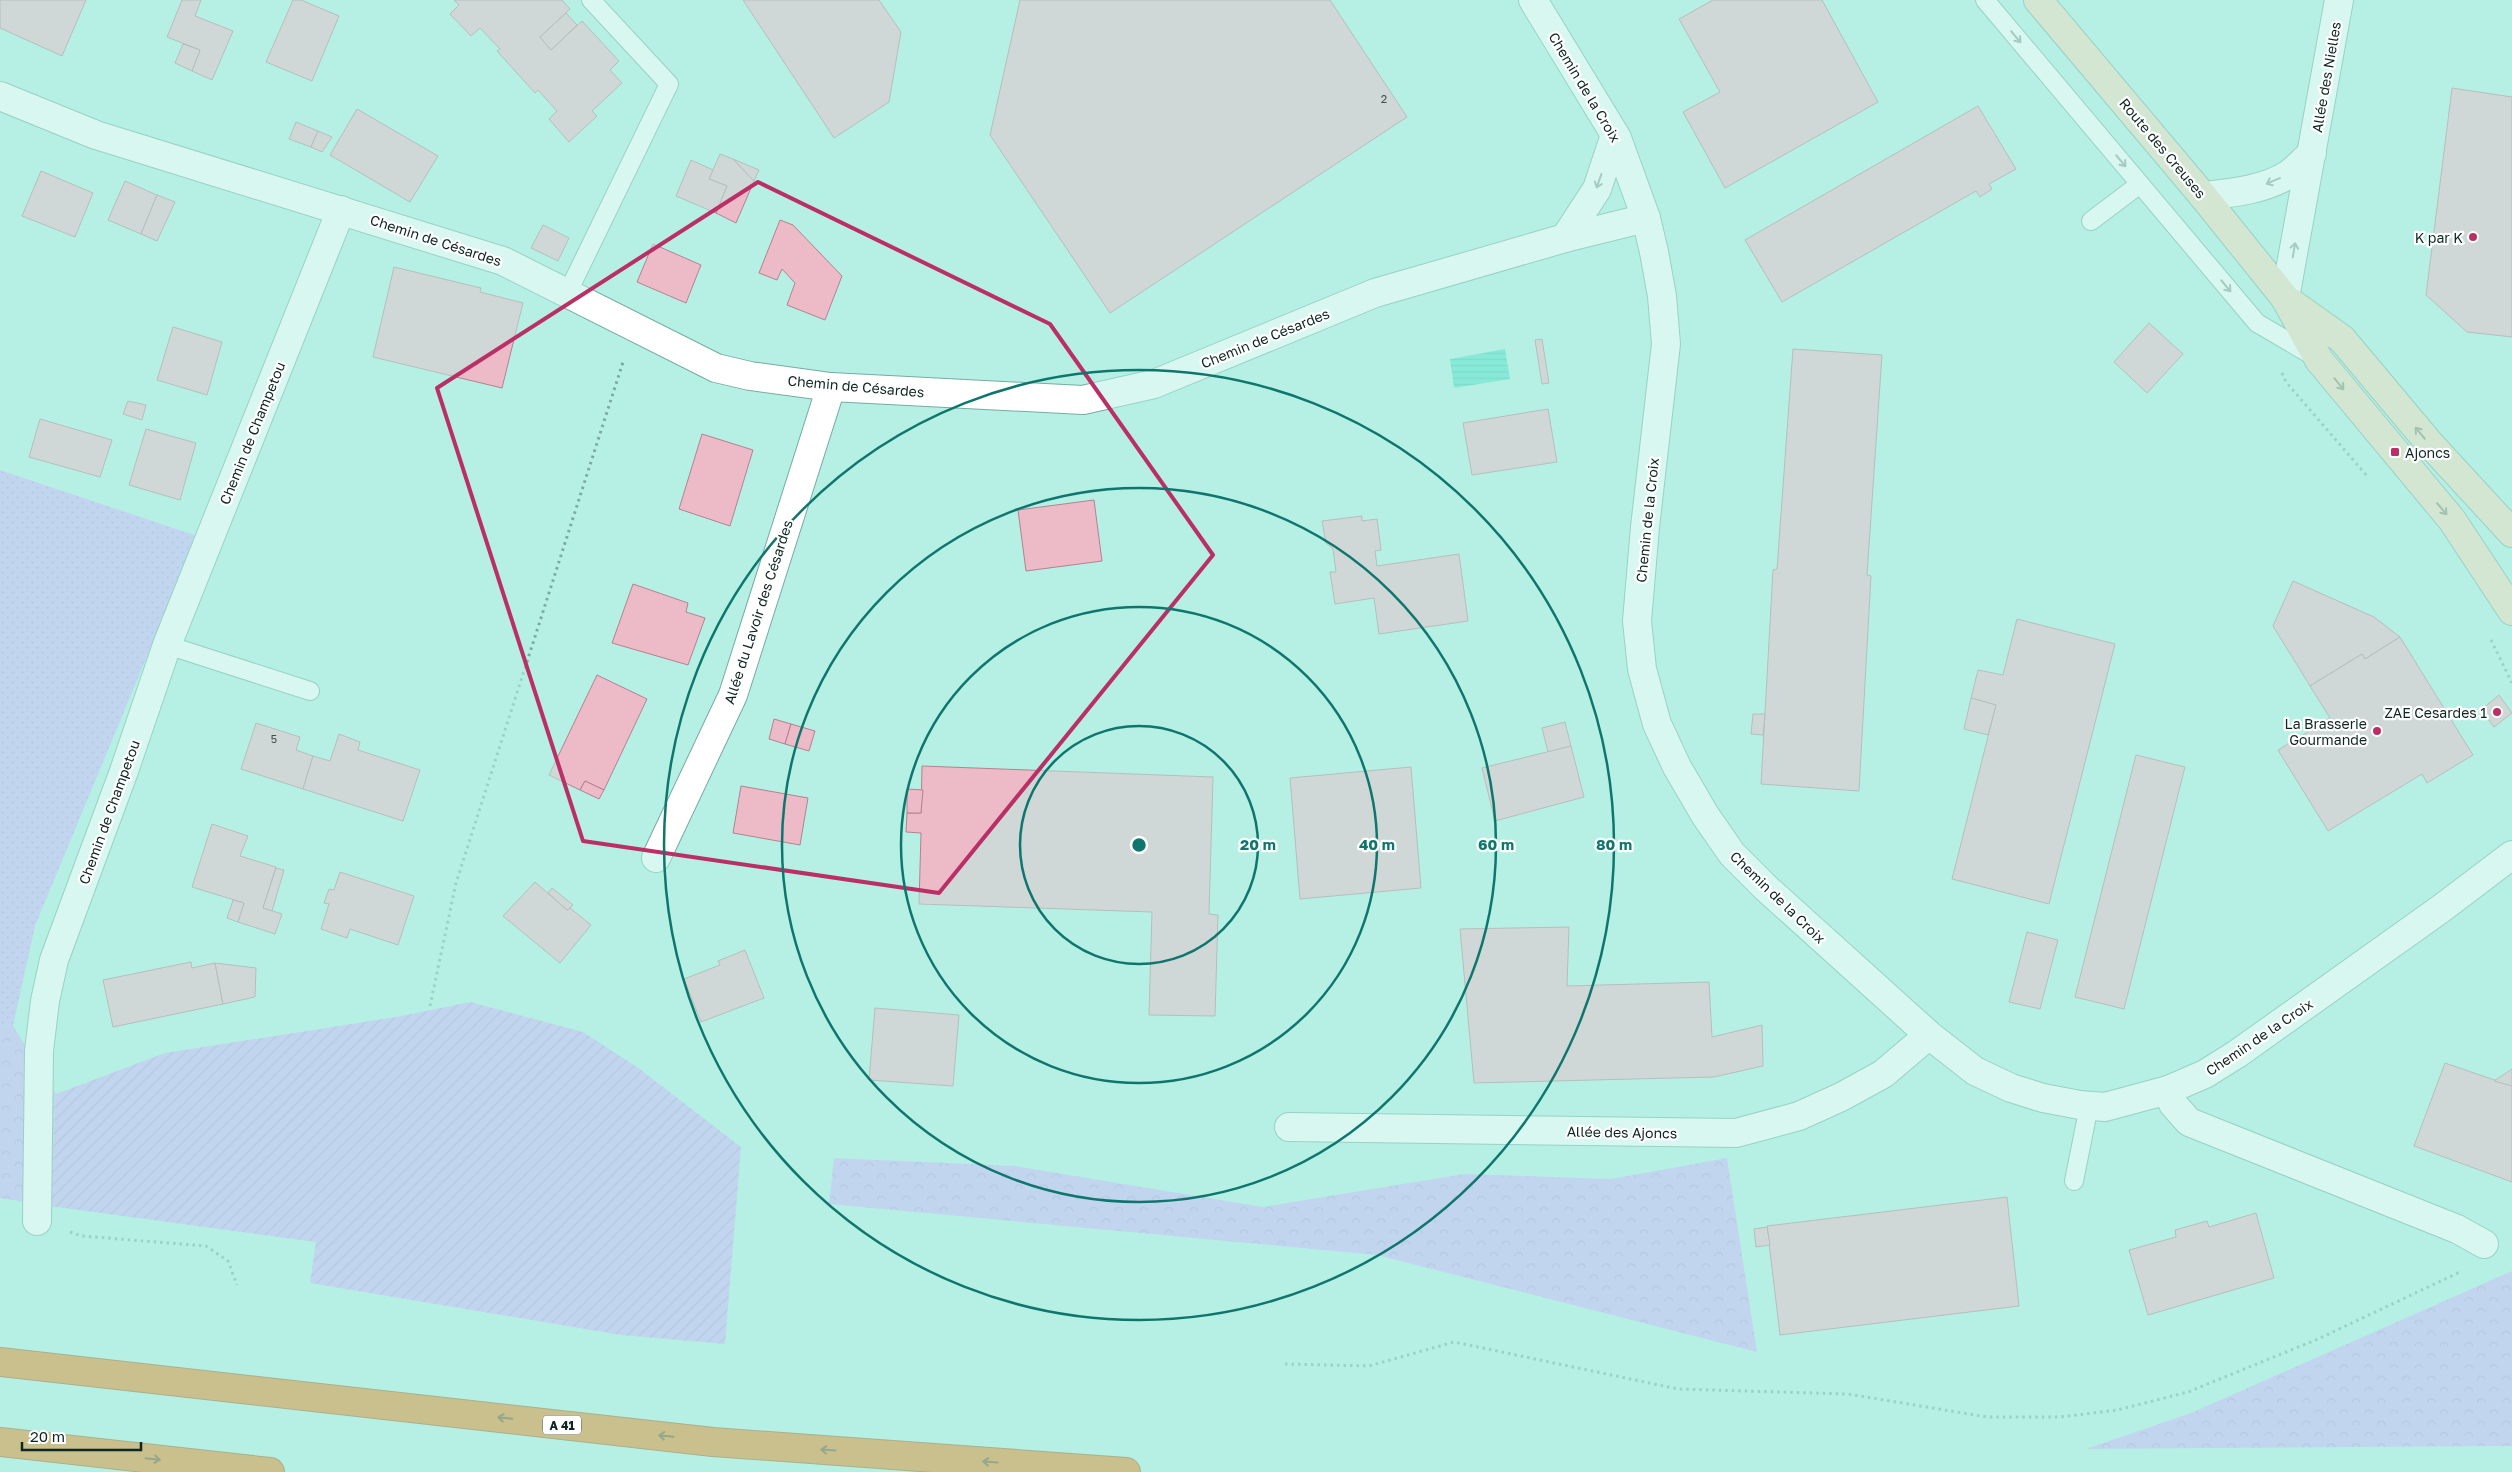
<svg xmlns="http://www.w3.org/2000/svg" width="2512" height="1472" font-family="'Golos Text',sans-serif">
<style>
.grass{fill:url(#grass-dots)}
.forest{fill:url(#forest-crowns)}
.garden{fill:url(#garden-furrows)}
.water{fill:url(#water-rules)}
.building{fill:#edbac7;stroke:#b2838f}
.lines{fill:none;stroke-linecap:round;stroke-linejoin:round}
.lane-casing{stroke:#74aca1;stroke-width:20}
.street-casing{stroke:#74aca1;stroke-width:30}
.secondary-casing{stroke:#74aca1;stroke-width:30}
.highway-casing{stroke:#976423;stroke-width:30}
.path{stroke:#7caaa1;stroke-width:3;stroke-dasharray:2.5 4;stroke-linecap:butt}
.lane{stroke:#fff;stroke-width:18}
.street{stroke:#fff;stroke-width:28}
.secondary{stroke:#f6dabd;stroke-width:28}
.highway{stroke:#e08524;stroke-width:28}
.oneway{stroke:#939d9c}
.oneway2{stroke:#8e8977}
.oneway3{stroke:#6d5123}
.marked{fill:none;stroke:#bb2f67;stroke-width:4;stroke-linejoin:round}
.ring{fill:none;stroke:#0f766e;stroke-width:2.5}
.poi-dot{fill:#bb2f67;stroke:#fff;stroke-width:2}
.labels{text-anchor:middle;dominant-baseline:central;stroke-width:4.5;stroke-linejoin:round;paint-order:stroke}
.number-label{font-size:11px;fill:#464b4b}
.shield{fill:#fff;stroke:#576764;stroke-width:1}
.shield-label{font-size:12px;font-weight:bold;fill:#0f2622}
.street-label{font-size:14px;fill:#0f2622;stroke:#fff}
.poi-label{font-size:14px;fill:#0f2622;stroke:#fff;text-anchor:end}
.centre{fill:#0f766e;stroke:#fff;stroke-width:2.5}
.ring-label{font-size:15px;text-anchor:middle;font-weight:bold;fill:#0f766e;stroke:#fff;stroke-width:4.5;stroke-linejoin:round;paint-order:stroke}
</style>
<defs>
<pattern id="grass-dots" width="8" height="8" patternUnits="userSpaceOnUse" patternTransform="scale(1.25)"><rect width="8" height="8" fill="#d0b4fd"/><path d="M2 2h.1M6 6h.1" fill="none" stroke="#b19bd9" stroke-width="1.8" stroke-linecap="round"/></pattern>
<pattern id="forest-crowns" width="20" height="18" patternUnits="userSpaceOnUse" patternTransform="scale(1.25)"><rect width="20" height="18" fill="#d0b4fd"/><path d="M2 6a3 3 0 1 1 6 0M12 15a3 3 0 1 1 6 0" fill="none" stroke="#b19bd9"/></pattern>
<pattern id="garden-furrows" width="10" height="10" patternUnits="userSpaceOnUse" patternTransform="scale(1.25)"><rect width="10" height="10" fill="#d0b4fd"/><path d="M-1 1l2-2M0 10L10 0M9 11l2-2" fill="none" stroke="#b19bd9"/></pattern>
<pattern id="water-rules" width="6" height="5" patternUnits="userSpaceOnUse" patternTransform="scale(1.25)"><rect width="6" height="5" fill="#4fe0ca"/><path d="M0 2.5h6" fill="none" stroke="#44c0ad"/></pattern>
</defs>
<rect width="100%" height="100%" fill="#b6f0e4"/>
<!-- grass -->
<polygon class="grass" points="0,470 197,536 35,926 13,1026 0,1025"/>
<!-- forest -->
<g class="forest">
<polygon points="0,1025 13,1026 56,1094 49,1206 0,1198"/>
<polygon points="834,1158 1015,1166 1263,1207 1464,1174 1611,1179 1727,1158 1757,1352 1377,1255 829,1204"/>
<polygon points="2512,1271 2512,1446 2086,1449 2191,1413"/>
</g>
<!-- garden -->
<polygon class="garden" points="470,1002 583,1032 637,1067 741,1147 725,1344 621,1335 310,1283 316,1242 49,1206 56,1094 165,1053 396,1017"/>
<!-- water -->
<polygon class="water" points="1505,349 1510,379 1454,388 1450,359"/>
<!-- building -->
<g class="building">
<polygon points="0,0 86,0 62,56 0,28"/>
<polygon points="182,0 201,0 195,16 233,31 212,80 192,71 200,50 167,37"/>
<polygon points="293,0 301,0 339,16 312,81 266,62"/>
<polygon points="454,0 562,0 570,9 540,37 551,50 582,21 619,61 610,70 622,83 592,111 597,116 569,142 549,119 557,111 538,90 535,93 497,51 500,49 480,28 471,36 450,14 459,5"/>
<polygon points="743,0 879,0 901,32 889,102 834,138"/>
<polygon points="1020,0 1330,0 1407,117 1110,313 990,135"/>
<polygon points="1713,0 1822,0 1878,102 1725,188 1683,112 1720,92 1679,19"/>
<polygon points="566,13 577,25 551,50 540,37"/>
<polygon points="183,44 200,50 192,71 175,63"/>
<polygon points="2452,88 2512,97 2512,337 2467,332 2426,295"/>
<polygon points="1978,106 2016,169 1989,184 1992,189 1980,197 1976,191 1782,302 1745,240"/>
<polygon points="357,109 438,156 410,202 330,155"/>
<polygon points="296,122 318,131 311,147 289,139"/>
<polygon points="318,131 332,137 322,152 311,147"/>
<polygon points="720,154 733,159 754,181 736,223 716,213 727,186 709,179"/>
<polygon points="733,159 759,170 754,181"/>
<polygon points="691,160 713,170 709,179 727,186 716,213 676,196"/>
<polygon points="41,171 93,193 75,237 22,216"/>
<polygon points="125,181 157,195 141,234 108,220"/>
<polygon points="157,195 175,202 157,241 141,234"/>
<polygon points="780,220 793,225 842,276 825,320 787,305 795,283 782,269 777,280 759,273"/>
<polygon points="543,225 569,238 558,261 531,248"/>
<polygon points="653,244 701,265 686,303 637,282"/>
<polygon points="394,267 481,288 480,292 523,303 502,388 373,357"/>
<polygon points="2149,323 2183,354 2147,393 2114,362"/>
<polygon points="173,327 222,342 207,395 157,380"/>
<polygon points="1542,339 1549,383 1542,384 1535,340"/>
<polygon points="1793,349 1882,355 1867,575 1871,576 1859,791 1761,784 1773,570 1777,569"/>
<polygon points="128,401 146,405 142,420 123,414"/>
<polygon points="1548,409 1557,462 1472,475 1463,423"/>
<polygon points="40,419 112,440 100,477 29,457"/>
<polygon points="146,429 196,443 180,500 129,485"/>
<polygon points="702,434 753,450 730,526 679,509"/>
<polygon points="1094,500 1102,561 1026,571 1018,510"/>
<polygon points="1362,516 1362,521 1377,519 1381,550 1375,551 1377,566 1459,554 1468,621 1379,634 1374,598 1335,604 1330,572 1336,572 1333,549 1326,543 1322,521"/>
<polygon points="2293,581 2374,617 2400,637 2365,659 2362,654 2310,686 2273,626"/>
<polygon points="633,584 688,603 686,612 705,618 688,665 612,643"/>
<polygon points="2017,619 2115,644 2049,904 1952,879 1996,705 1971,698 1978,670 2003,675"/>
<polygon points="2400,637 2473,755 2427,783 2422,774 2328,831 2278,750 2330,718 2310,686 2362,654 2365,659"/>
<polygon points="597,675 647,699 604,790 585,781 580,790 549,775"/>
<polygon points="2499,695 2512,713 2494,727 2481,710"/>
<polygon points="1971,698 1996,705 1988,735 1964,729"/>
<polygon points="1753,714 1765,714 1763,735 1751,734"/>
<polygon points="774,719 791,724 785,744 769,739"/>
<polygon points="1565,722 1571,746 1548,752 1542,728"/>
<polygon points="256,723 300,737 296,750 313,756 303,789 241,769"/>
<polygon points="791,724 815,731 809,751 785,744"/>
<polygon points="339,734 360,742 358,750 420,770 403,821 303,789 313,756 330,761"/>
<polygon points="1571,746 1584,797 1495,821 1482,768"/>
<polygon points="2136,755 2185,767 2124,1009 2075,997"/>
<polygon points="922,766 1213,777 1209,914 1218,915 1215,1016 1149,1015 1152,912 919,904 921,833 906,832 907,813 921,813"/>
<polygon points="1411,767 1421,888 1300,899 1290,778"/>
<polygon points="585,781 604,790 599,799 580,790"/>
<polygon points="741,786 808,798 800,845 733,833"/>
<polygon points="907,789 923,790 921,813 907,813"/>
<polygon points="212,824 248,836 240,856 276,867 263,908 282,914 275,934 238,922 244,903 192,887"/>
<polygon points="276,868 284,870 272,911 263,908"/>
<polygon points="340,872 414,896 398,945 350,929 347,938 321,929 329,904 324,903 329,889 334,890"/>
<polygon points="535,882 567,910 570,908 591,925 560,963 503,916"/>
<polygon points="552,888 573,905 570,908 567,910 548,893"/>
<polygon points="233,900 244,903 238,922 227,918"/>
<polygon points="1569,927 1567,986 1709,982 1712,1037 1762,1025 1763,1066 1714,1077 1474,1083 1460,929"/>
<polygon points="2027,932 2058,940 2040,1009 2009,1002"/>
<polygon points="745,950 764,998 701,1022 684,979 720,965 718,961"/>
<polygon points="191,962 192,968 215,963 223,1004 113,1027 103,980"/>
<polygon points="215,963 256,968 255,997 223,1004"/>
<polygon points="875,1008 959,1015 953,1086 869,1080"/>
<polygon points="2445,1063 2512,1086 2512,1182 2414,1146"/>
<polygon points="2512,1069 2512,1086 2494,1081"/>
<polygon points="2007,1197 2019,1306 1780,1335 1767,1226"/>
<polygon points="2256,1213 2274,1278 2148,1315 2129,1250 2176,1237 2175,1230 2207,1221 2209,1227"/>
<polygon points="1767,1227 1770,1245 1756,1247 1754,1229"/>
</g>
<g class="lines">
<defs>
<g id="lane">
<polyline points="1985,0 2257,323 2315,357"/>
<polyline points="2091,221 2140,184"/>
<polyline points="567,294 669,84 591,0"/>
<polyline points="167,645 310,691"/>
<polyline points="2074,1181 2089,1106"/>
</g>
<g id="street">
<polyline points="1533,0 1617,138 1646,218 1654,252 1662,296 1666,344 1645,527 1637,621 1642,669 1657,724 1677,767 1705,815 1732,854 1765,887 1929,1035 1975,1071 2011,1088 2043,1098 2080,1105 2105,1107 2168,1090 2205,1074 2237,1054 2442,908 2512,855"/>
<polyline points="0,96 96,135 503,261 716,368 750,376 831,387 1083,400 1154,384 1375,293 1565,238 1646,218"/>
<path d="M2203,196C2231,193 2265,190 2289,174C2297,168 2304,160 2312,153"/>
<polyline points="1565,238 1597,189 1615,135"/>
<polyline points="2285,298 2339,0"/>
<polyline points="656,858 733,695 831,387"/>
<polyline points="2168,1090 2173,1104 2189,1122 2457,1229 2484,1244"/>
<polyline points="1289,1127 1736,1133 1799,1116 1841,1097 1883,1074 1929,1035"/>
<polyline points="37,1221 39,1051 45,1001 54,960 124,771 167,645 341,210"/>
</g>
<g id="secondary">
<polyline points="2038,0 2203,196 2285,298 2319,360 2452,520 2512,611"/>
<polyline points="2290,302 2342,339 2430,444 2512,533"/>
</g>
<g id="highway">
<polyline points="0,1362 713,1442 1126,1472"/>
<polyline points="0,1442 270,1472"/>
</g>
</defs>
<!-- lane casing -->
<use href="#lane" class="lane-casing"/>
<!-- street casing -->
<use href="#street" class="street-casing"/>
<!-- secondary casing -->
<use href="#secondary" class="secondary-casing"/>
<!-- highway casing -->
<use href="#highway" class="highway-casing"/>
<!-- path -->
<g class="path">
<polyline points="2282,373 2286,382 2367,476"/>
<polyline points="2491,640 2512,683"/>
<polyline points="430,1006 456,883 624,359"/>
<polyline points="70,1232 82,1236 206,1246 228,1261 237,1285"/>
<polyline points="1285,1364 1369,1366 1454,1342 1678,1389 1848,1394 1987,1417 2060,1417 2117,1410 2188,1392 2318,1339 2462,1271"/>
</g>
<!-- lane -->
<use href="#lane" class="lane"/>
<!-- street -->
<use href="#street" class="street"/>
<!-- secondary -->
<use href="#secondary" class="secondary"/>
<!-- highway -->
<use href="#highway" class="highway"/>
</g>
<!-- one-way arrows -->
<defs><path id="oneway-shaft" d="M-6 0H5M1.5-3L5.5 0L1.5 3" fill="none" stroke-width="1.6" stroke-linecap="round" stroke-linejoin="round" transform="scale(1.25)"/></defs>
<g class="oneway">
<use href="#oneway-shaft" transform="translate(2016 37) rotate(50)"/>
<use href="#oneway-shaft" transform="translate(2121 161) rotate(50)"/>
<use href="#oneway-shaft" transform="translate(1599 181) rotate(109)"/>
<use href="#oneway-shaft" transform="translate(2273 181) rotate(157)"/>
<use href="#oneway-shaft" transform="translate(2294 250) rotate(-80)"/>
<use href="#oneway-shaft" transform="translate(2226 286) rotate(50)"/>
</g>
<g class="oneway2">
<use href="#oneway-shaft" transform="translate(2339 384) rotate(51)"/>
<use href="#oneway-shaft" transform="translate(2420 433) rotate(-130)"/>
<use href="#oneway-shaft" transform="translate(2442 509) rotate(50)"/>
</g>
<g class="oneway3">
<use href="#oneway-shaft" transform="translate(505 1418) rotate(-174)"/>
<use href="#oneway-shaft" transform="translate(666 1436) rotate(-174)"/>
<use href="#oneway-shaft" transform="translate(828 1450) rotate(-176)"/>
<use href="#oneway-shaft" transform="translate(153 1459) rotate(6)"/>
<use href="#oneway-shaft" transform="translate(990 1462) rotate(-176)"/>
</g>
<!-- marked area -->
<path d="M0 0H2512V1472H0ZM758,182L1050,324L1213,555L939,893L583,841L437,388Z" fill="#b6f0e4" fill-opacity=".55" fill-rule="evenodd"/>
<path class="marked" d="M758,182L1050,324L1213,555L939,893L583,841L437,388Z"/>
<!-- distance rings -->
<g class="ring">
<circle cx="1139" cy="845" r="119"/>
<circle cx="1139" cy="845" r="238"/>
<circle cx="1139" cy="845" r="357"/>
<circle cx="1139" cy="845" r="475"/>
</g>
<!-- markers -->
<g class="poi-dot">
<circle cx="2473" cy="237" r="5"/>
<rect x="2390" y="447" width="10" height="10" rx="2.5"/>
<circle cx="2497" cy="712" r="5"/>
<circle cx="2377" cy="731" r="5"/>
</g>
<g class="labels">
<!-- number labels -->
<g class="number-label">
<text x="1384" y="98">2</text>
<text x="274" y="738">5</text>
</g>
<!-- shield labels -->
<rect class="shield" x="543" y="1415.5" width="38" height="19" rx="4"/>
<g class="shield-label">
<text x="562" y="1425">A 41</text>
</g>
<!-- street labels -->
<g class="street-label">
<text transform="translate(2326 77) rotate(-80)">Allée des Nielles</text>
<text transform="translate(1585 87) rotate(59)">Chemin de la Croix</text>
<text transform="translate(2163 148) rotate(50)">Route des Creuses</text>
<text transform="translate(436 240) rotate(18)">Chemin de Césardes</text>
<text transform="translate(1265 338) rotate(-22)">Chemin de Césardes</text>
<text transform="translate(856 386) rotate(5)">Chemin de Césardes</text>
<text transform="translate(252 433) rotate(-68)">Chemin de Champetou</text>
<text transform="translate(1647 520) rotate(-84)">Chemin de la Croix</text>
<text transform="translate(758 612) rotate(-72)">Allée du Lavoir des Césardes</text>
<text transform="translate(109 812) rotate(-70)">Chemin de Champetou</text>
<text transform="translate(1778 897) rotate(44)">Chemin de la Croix</text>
<text transform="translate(2259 1037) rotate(-34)">Chemin de la Croix</text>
<text transform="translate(1622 1132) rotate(1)">Allée des Ajoncs</text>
</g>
<!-- poi labels -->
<g class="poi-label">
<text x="2463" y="237">K par K</text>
<text x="2405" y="452" text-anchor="start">Ajoncs</text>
<text x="2487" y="712">ZAE Cesardes 1</text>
<text x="2367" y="723">La Brasserie<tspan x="2367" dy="16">Gourmande</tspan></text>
</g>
</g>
<circle cx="1139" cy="845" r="8" class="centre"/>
<g class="ring-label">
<text x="1258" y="850">20 m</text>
<text x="1377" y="850">40 m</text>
<text x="1496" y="850">60 m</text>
<text x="1614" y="850">80 m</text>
</g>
<!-- scale -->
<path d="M22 1442v8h119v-8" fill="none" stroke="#0f2622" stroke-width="2.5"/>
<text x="30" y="1442" font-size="15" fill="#0f2622" stroke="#ffffff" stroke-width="4" paint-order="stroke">20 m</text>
</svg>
